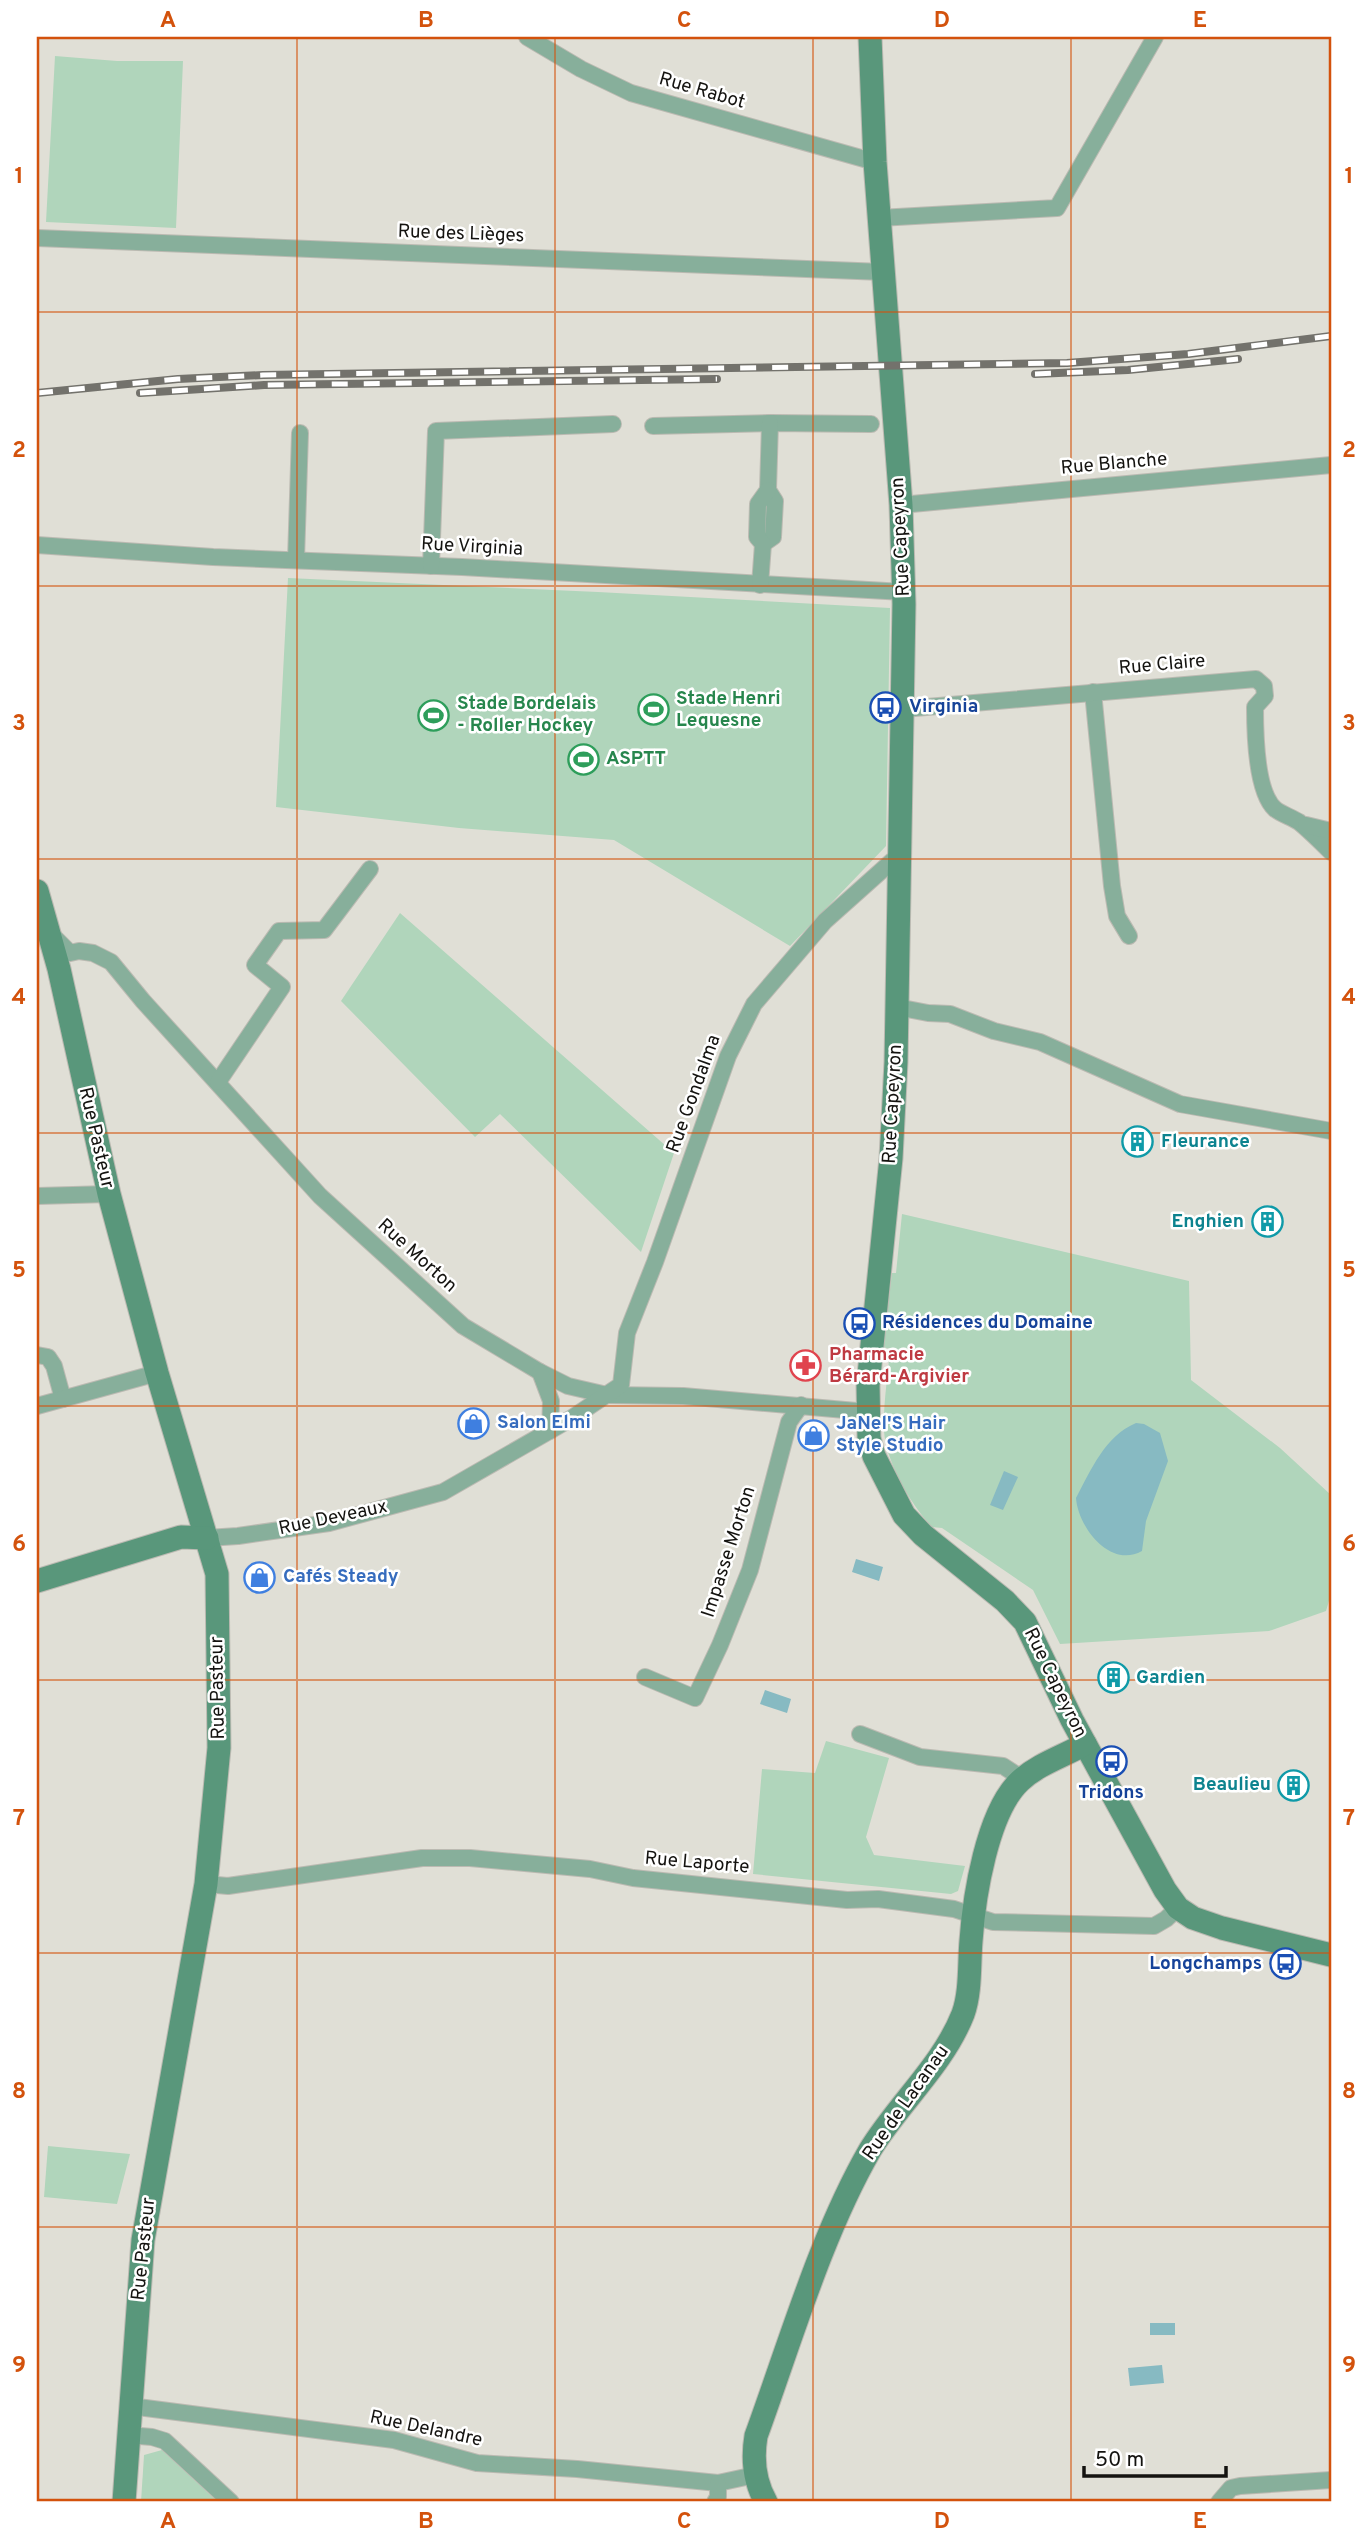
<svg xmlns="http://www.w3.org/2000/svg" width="1368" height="2539" font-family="Overpass,sans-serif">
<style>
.green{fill:#b0d5bb}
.water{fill:#87bac2}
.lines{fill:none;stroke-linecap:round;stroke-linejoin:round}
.street-casing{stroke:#bbbab2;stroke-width:18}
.secondary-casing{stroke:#bbbab2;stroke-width:25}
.street{stroke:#87af9b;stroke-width:16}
.secondary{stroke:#59977b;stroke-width:23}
.rail-casing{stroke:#73726c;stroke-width:8}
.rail{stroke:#fff;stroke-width:5;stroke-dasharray:16;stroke-linecap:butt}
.grid{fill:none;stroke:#d3520c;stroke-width:2;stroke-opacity:0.55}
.labels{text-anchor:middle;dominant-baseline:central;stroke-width:5;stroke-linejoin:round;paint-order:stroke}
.street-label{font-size:19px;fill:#141310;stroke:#fff}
.leisure-label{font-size:19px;font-weight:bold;fill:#27864d;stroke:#fff;text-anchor:start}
.transit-label{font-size:19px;font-weight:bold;fill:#164399;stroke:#fff;text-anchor:start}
.culture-label{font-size:19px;font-weight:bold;fill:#0d838f;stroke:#fff;text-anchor:start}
.health-label{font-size:19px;font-weight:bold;fill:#be3a42;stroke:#fff;text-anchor:start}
.shop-label{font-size:19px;font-weight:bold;fill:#366cbe;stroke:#fff;text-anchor:start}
.neatline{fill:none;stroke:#d3520c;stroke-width:2.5}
.grid-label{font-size:23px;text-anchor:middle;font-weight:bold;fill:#d3520c}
</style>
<rect width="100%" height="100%" fill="#e0dfd6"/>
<!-- green -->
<g class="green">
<polygon points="55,56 117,61 183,61 176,228 46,222"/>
<polygon points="288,578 598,592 890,608 886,846 790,946 614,840 459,828 276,807"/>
<polygon points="400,913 674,1153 641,1252 500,1114 475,1137 341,1001"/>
<path d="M902,1214L1189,1281L1191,1380L1280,1448L1331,1495V1594L1326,1611L1269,1631L1060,1644L1033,1590L942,1528L932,1527C911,1505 886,1462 884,1431C883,1404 888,1375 890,1349L883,1347L892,1273H896Z"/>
<polygon points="826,1741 889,1758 866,1837 874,1855 965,1866 958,1891 951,1894 753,1874 762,1769 815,1773"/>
<polygon points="48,2146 130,2154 117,2204 44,2197"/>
<polygon points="162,2450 218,2502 141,2502 144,2455"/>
</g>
<!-- water -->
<g class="water">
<path d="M1136,1423L1144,1424L1160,1433L1168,1461L1146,1521L1142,1551C1110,1569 1078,1527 1076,1498C1091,1470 1105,1436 1136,1423Z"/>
<polygon points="1004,1471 1018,1477 1003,1510 990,1505"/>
<polygon points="856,1559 883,1567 879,1581 852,1572"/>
<polygon points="765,1690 791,1699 787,1713 760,1704"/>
<rect x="1150" y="2323" width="25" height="12"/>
<polygon points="1162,2365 1164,2383 1130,2386 1128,2368"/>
</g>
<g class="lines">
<defs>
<g id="street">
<polyline points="527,37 581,69 631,93 875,162"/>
<polyline points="879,218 1057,208 1155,37"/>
<polyline points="37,238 883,272"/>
<polyline points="653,426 770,423 871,424"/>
<polyline points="901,505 1331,465"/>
<polyline points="763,544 773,537 775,501 768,490 770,423"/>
<polyline points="37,545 213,557 462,567 904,592"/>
<polyline points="296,560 300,433"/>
<polyline points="431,566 436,431 613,424"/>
<polyline points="760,585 763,544 757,537 758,504 768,490"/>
<polyline points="1093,692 1112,886 1117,916 1129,936"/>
<path d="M903,709L1256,679L1264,686L1265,696L1255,707C1255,732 1256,792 1275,809C1281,814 1291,817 1299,822C1310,831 1321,842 1331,852"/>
<polyline points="1306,825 1331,831"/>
<polyline points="50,933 70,953 79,951 93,953 111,962 143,1001 320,1196 463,1326 540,1372 568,1386 607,1395 683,1396 868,1412"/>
<polyline points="897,1007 928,1013 950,1014 994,1031 1040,1042 1180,1104 1331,1131"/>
<polyline points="218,1082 282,987 255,965 279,931 324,930 370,869"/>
<polyline points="37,1196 109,1194"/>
<polyline points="37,1355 48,1357 54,1366 63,1399"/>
<polyline points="540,1372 551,1401 550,1431"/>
<polyline points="37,1406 157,1373"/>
<polyline points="207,1538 238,1536 329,1523 443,1492 572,1418 621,1385 627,1333 655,1262 728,1056 754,1004 825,921 900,854"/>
<polyline points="645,1677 695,1698 720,1645 750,1570 789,1422 801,1405"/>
<polyline points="860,1734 920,1757 1003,1766 1023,1779"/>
<polyline points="206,1884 228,1886 422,1858 470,1858 590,1869 633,1878 847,1900 878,1899 954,1909 993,1922 1154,1926 1166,1919 1178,1908"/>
<polyline points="130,2406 394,2440 477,2463 577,2469 718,2483 755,2475"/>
<polyline points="128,2435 152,2437 165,2441 231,2502"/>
<polyline points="715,2502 718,2497 718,2483"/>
<polyline points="1219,2502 1231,2488 1240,2486 1331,2480"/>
</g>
<g id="secondary">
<polyline points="870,37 875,162 901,505 904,604 896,1062 891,1158 868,1385 869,1438 874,1456 904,1515 923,1535 1005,1601 1025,1622 1072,1720 1165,1890 1178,1908 1193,1918 1222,1928 1331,1955"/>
<polyline points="37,891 59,969 109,1194 157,1373 217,1574 219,1748 206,1884 143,2240 124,2502"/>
<polyline points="37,1581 181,1537 207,1538"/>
<path d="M766,2502C754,2481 752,2460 756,2436C790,2343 821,2235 870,2150C898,2104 943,2065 963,2014C971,1992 969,1964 971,1941C974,1897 987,1812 1020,1781C1038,1764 1064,1756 1085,1744"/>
</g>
</defs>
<!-- street casing -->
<use href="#street" class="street-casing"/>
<!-- secondary casing -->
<use href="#secondary" class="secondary-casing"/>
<!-- street -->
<use href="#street" class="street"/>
<!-- secondary -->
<use href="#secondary" class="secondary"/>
<defs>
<g id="rail">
<polyline points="1035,374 1128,370 1238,359"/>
<polyline points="37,393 178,379 263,375 1067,363 1188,354 1331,336"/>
<polyline points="140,393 264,385 717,379"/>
</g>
</defs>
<!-- rail casing -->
<use href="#rail" class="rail-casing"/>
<!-- rail -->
<use href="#rail" class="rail"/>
</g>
<!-- grid -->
<path class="grid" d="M297,37V2502M555,37V2502M813,37V2502M1071,37V2502M37,312H1331M37,586H1331M37,859H1331M37,1133H1331M37,1406H1331M37,1680H1331M37,1953H1331M37,2227H1331"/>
<!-- icons -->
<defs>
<symbol id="bus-ring" viewBox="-11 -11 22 22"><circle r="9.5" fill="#fff" stroke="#1a4fb4" stroke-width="1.5"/><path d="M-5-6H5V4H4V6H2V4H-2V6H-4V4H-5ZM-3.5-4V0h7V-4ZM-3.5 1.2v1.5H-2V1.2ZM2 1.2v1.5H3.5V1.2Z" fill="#1a4fb4"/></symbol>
<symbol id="stadium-ring" viewBox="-11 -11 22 22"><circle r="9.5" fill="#fff" stroke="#2e9e5b" stroke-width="1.5"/><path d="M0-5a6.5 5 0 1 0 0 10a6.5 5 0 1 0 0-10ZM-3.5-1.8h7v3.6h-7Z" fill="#2e9e5b"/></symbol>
<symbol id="building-ring" viewBox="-11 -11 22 22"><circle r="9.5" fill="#fff" stroke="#0f9aa8" stroke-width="1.5"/><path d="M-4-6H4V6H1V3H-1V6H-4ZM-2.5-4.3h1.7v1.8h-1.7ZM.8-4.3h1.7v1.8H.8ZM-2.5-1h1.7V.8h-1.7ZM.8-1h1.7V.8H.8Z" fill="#0f9aa8"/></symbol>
<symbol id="pharmacy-ring" viewBox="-11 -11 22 22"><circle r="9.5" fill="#fff" stroke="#e0444e" stroke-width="1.5"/><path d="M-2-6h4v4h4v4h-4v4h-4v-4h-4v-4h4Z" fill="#e0444e"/></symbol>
<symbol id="shop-ring" viewBox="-11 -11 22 22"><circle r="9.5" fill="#fff" stroke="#3f7fe0" stroke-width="1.5"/><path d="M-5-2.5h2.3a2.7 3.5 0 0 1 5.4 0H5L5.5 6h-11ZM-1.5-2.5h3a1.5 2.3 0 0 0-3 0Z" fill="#3f7fe0"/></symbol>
</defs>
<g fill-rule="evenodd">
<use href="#bus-ring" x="868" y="690" width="35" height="35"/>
<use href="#stadium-ring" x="636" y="692" width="35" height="35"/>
<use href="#stadium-ring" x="416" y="698" width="35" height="35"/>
<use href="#stadium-ring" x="566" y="742" width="35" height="35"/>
<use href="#building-ring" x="1120" y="1124" width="35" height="35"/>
<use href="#building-ring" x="1250" y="1204" width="35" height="35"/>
<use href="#bus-ring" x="842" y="1306" width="35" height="35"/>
<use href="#pharmacy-ring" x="788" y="1348" width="35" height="35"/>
<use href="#shop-ring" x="456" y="1406" width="35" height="35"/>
<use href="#shop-ring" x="796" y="1418" width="35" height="35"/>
<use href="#shop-ring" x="242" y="1560" width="35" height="35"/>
<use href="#building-ring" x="1096" y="1660" width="35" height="35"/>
<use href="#bus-ring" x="1094" y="1744" width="35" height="35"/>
<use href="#building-ring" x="1276" y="1768" width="35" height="35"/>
<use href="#bus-ring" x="1268" y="1946" width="35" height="35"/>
</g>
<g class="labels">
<!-- street labels -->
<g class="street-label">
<text transform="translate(702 91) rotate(16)">Rue Rabot</text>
<text transform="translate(461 234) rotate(2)">Rue des Lièges</text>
<text transform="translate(1114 464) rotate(-5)">Rue Blanche</text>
<text transform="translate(901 537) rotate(-93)">Rue Capeyron</text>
<text transform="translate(472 547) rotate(3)">Rue Virginia</text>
<text transform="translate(1162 665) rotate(-5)">Rue Claire</text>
<text transform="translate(694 1094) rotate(-70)">Rue Gondalma</text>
<text transform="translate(893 1104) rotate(-87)">Rue Capeyron</text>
<text transform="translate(96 1138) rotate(77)">Rue Pasteur</text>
<text transform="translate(417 1256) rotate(42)">Rue Morton</text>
<text transform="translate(333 1518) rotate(-12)">Rue Deveaux</text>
<text transform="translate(729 1552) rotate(-72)">Impasse Morton</text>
<text transform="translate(1055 1683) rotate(64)">Rue Capeyron</text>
<text transform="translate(218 1688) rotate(-91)">Rue Pasteur</text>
<text transform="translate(697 1863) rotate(5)">Rue Laporte</text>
<text transform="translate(906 2103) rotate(-55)">Rue de Lacanau</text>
<text transform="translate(144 2249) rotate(-84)">Rue Pasteur</text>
<text transform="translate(426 2429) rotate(12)">Rue Delandre</text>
</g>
<!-- leisure labels -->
<g class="leisure-label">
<text x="676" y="699">Stade Henri<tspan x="676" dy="22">Lequesne</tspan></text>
<text x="457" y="704">Stade Bordelais<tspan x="457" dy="22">- Roller Hockey</tspan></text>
<text x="606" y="759">ASPTT</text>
</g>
<!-- transit labels -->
<g class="transit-label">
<text x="909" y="707">Virginia</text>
<text x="882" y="1323">Résidences du Domaine</text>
<text x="1111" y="1793" text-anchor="middle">Tridons</text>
<text x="1262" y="1964" text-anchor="end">Longchamps</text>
</g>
<!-- culture labels -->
<g class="culture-label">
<text x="1161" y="1142">Fleurance</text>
<text x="1244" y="1222" text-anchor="end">Enghien</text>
<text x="1136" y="1678">Gardien</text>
<text x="1271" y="1785" text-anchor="end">Beaulieu</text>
</g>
<!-- health labels -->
<g class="health-label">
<text x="829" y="1355">Pharmacie<tspan x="829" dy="22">Bérard-Argivier</tspan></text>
</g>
<!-- shop labels -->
<g class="shop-label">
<text x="497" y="1423">Salon Elmi</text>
<text x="836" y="1424">JaNel'S Hair<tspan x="836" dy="22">Style Studio</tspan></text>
<text x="283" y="1577">Cafés Steady</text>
</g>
</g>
<!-- border -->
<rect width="1368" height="2539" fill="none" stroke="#ffffff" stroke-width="77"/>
<!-- scale -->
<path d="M1084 2466v10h142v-10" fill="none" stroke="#141310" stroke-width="3.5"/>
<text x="1095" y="2466" font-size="21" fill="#141310" stroke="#ffffff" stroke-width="5" paint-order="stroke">50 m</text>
<rect x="38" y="38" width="1292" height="2462" class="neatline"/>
<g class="grid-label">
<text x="168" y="27">A</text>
<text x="426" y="27">B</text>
<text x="684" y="27">C</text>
<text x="942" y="27">D</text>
<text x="1200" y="27">E</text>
<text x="19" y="183">1</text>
<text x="1349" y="183">1</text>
<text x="19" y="457">2</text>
<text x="1349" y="457">2</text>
<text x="19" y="730">3</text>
<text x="1349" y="730">3</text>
<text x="19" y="1004">4</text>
<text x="1349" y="1004">4</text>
<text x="19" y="1277">5</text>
<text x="1349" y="1277">5</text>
<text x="19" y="1551">6</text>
<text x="1349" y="1551">6</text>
<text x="19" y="1825">7</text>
<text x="1349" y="1825">7</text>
<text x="19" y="2098">8</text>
<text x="1349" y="2098">8</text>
<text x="19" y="2372">9</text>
<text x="1349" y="2372">9</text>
<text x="168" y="2528">A</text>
<text x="426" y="2528">B</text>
<text x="684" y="2528">C</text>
<text x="942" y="2528">D</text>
<text x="1200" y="2528">E</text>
</g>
</svg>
